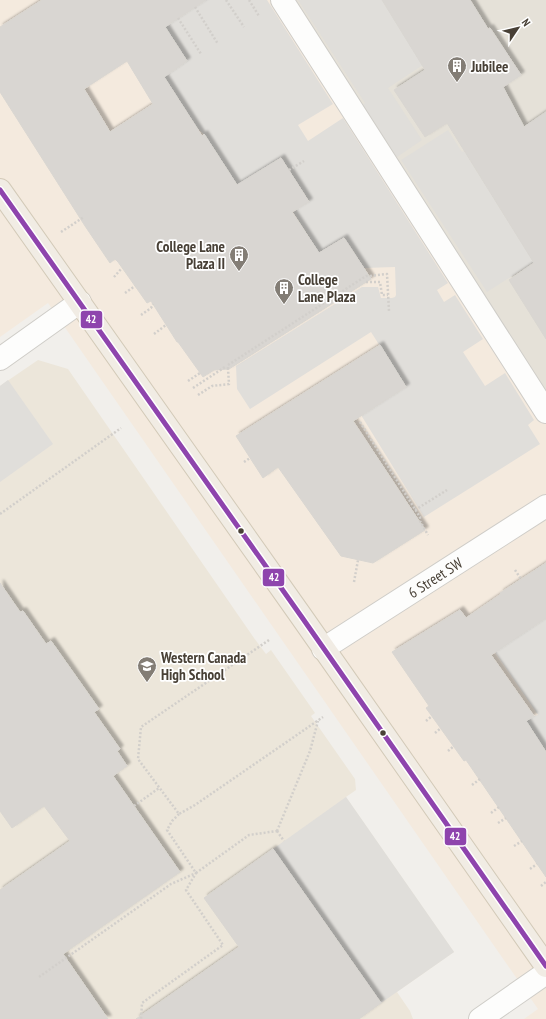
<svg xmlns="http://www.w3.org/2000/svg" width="546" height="1019" font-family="'PT Sans Narrow',sans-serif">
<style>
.residential{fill:#e5e1d8}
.commercial{fill:#f4eade}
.education{fill:#ece6da}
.parking{fill:#e0deda}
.building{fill:#d9d6d2;stroke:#d9d6d1;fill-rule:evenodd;filter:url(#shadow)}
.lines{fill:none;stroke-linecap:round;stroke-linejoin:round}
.minor-casing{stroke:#cfcdc8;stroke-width:24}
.major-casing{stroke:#d3cab8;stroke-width:24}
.path{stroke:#d2cfcb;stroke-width:2.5;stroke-dasharray:2 2;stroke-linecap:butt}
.minor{stroke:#fdfdfc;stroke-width:22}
.major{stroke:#f1ece4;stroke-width:22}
.path-bridge{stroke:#d2cfcb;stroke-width:2.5;stroke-dasharray:2 2;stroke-linecap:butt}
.bus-1-casing{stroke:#fff;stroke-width:8}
.bus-1{stroke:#8e44ad;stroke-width:5}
.bus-dot{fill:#484036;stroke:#fff;stroke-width:1.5}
.labels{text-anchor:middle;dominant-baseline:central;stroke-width:3.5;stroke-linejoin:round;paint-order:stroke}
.poi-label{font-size:15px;font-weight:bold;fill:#484036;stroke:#fff;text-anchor:start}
.street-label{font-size:15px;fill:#484036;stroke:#fff}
.line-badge{stroke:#fff;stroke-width:1.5}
.badge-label{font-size:11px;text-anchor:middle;font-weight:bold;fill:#fff}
</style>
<defs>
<filter id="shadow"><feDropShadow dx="3.5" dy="-3.5" stdDeviation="1" flood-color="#0004"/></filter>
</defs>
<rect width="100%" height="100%" fill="#f1efeb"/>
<!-- residential -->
<polygon class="residential" points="280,0 546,0 546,418"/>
<!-- commercial -->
<polygon class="commercial" points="0,0 280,0 546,418 546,1019 524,1019 538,1009 48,303 0,337"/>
<!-- education -->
<polygon class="education" points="38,360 68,369 254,638 266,654 271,650 315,713 311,716 355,779 356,790 346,797 454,952 397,992 410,1011 413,1019 0,1019 0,386"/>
<!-- parking -->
<g class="parking">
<polygon points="206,0 267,0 333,104 298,125 308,141 343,118 448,283 437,290 444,302 455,295 483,339 463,352 485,386 505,373 534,420 528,425 540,444 424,517 361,415 406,387 371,332 250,409 237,389 236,366 362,287 378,287 381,298 392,298 395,297 396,295 395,267 364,268 344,238 319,253 293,212 309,201 281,158 237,185 204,134 197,128 165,78 145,90 131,68 173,41 164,27"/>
<polygon points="298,0 405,0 423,65 388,88 422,140 397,157 363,105 365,103"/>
<polygon points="448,130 462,152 464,151 521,242 542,257 487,292 401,160"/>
<polygon points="8,380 53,444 0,482 0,386"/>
<polygon points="546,618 546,752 526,721 534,716 538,715 492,648 526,631"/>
<polygon points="346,797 454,952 381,1003 273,849"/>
</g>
<!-- building -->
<g class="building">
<path d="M42,0H206L165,27L187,61L164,77L202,136L204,134L237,185L281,158L309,202L292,212L319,253L344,238L371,279L229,369L214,370L203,377L178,342H177L151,301L147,303L118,262L115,259L110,263L85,226L0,92V27ZM127,61L153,104L110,132L84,89Z"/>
<polygon points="382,0 470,0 488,29 490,28 521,75 503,87 524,127 546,112 546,339 509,280 534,263 447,123 425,137 394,90 425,70"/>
<polygon points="380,345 406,387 353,421 425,530 373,563 341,556 278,467 263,478 236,436"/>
<polygon points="546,563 546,618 491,655 534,716 526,721 546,752 546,877 466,760 464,761 426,708 429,706 392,652 460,610 466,618 501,594 500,593"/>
<polygon points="0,583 20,612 23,611 46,644 51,641 99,709 94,712 120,749 117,751 127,766 113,776 180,872 63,954 108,1019 0,1019 0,890 70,841 44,806 12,828 0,811"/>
<polygon points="273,849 381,1003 359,1019 136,1019 239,947 204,898"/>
</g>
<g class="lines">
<defs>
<g id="minor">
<polyline points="282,0 546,412"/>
<polyline points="0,359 80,302"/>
<path id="s1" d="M323,649L546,506"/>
<polyline points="480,1019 546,973"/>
</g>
<polyline id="major" points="0,190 301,616 546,966"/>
</defs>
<!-- minor casing -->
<use href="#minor" class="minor-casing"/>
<!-- major casing -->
<use href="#major" class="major-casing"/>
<!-- path -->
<g class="path">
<polyline points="226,0 244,27"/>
<polyline points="249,0 259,16"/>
<polyline points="195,7 218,44"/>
<polyline points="178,18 201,54"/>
<polyline points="289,170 304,161"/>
<polyline points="61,232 84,217"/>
<polyline points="370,276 387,274 389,311"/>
<polyline points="114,277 122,268"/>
<polyline points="366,282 380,282 382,295 388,295"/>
<polyline points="125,293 135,286"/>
<polyline points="141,315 151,308 153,304"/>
<polyline points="154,334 166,325"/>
<polyline points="188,381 200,373"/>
<polyline points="193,388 225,367"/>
<polyline points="198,395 212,386 229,384 228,369"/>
<polyline points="360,422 420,517 420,521 428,535"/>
<polyline points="244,462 250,458"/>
<polyline points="415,510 447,490"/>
<polyline points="0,514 121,428"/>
<polyline points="515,570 521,579"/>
<polyline points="354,582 358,560"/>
<polyline points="269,640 141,727 138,759 179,814 195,805 323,717"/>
<polyline points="426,721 432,716"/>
<polyline points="435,733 441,728"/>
<polyline points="448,751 454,746"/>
<polyline points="472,785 480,779"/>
<polyline points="134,806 159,788"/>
<polyline points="491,813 499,807"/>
<polyline points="179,814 172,821 167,830 196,873 249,835 277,831"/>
<polyline points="498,823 506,818"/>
<polyline points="277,831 310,751 318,721"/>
<polyline points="277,831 284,841"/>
<polyline points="514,846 522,841"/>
<polyline points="530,869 537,864"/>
<polyline points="541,886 546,882"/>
<polyline points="39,977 171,884 196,873 186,890 223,945 142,1003 141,1019"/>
</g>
<!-- minor -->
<use href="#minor" class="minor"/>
<!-- major -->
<use href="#major" class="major"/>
<!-- path-bridge -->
<polyline class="path-bridge" points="228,369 228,365 366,276 370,276"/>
<defs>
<polyline id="bus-1" points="0,190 301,616 546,966"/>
</defs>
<!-- bus-1 casing -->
<use href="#bus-1" class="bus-1-casing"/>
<!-- bus-1 -->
<use href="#bus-1" class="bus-1"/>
</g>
<!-- icons -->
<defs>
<symbol id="building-pin" viewBox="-11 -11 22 30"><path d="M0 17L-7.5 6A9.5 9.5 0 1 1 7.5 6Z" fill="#837d75" stroke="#fff"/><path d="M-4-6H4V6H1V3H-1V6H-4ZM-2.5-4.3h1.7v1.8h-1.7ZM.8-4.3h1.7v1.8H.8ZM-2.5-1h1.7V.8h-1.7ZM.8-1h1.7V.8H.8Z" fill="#fff"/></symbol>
<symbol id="school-pin" viewBox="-11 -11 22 30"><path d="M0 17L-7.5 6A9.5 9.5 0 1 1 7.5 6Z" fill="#837d75" stroke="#fff"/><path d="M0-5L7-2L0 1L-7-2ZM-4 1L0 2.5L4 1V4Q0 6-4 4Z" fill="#fff"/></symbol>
</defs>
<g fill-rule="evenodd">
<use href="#building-pin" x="446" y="55" width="22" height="30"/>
<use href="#building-pin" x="228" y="244" width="22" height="30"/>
<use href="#building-pin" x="273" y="277" width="22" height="30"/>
<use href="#school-pin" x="136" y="655" width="22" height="30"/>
</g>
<!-- markers -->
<g class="bus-dot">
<circle cx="241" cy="531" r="3.5"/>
<circle cx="383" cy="733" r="3.5"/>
</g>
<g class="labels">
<!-- poi labels -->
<g class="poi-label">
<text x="471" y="66">Jubilee</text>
<text x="225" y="246" text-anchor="end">College Lane<tspan x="225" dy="17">Plaza II</tspan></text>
<text x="298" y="279">College<tspan x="298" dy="17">Lane Plaza</tspan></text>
<text x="161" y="657">Western Canada<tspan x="161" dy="17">High School</tspan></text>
</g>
<!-- street labels -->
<g class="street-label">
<text stroke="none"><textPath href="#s1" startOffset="133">6 Street SW</textPath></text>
</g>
</g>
<g class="line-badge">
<rect x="80" y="310" width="23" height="19" rx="4" fill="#8e44ad"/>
<rect x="262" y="568" width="23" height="19" rx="4" fill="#8e44ad"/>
<rect x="444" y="827" width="23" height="19" rx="4" fill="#8e44ad"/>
</g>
<g class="badge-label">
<text x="91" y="323">42</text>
<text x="274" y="581">42</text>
<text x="455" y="840">42</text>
</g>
<!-- north arrow -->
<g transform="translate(518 28) rotate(55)" stroke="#ffffff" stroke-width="3" paint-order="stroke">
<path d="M0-3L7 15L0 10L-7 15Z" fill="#484036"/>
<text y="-6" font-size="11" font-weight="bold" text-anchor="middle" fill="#484036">N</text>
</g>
</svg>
